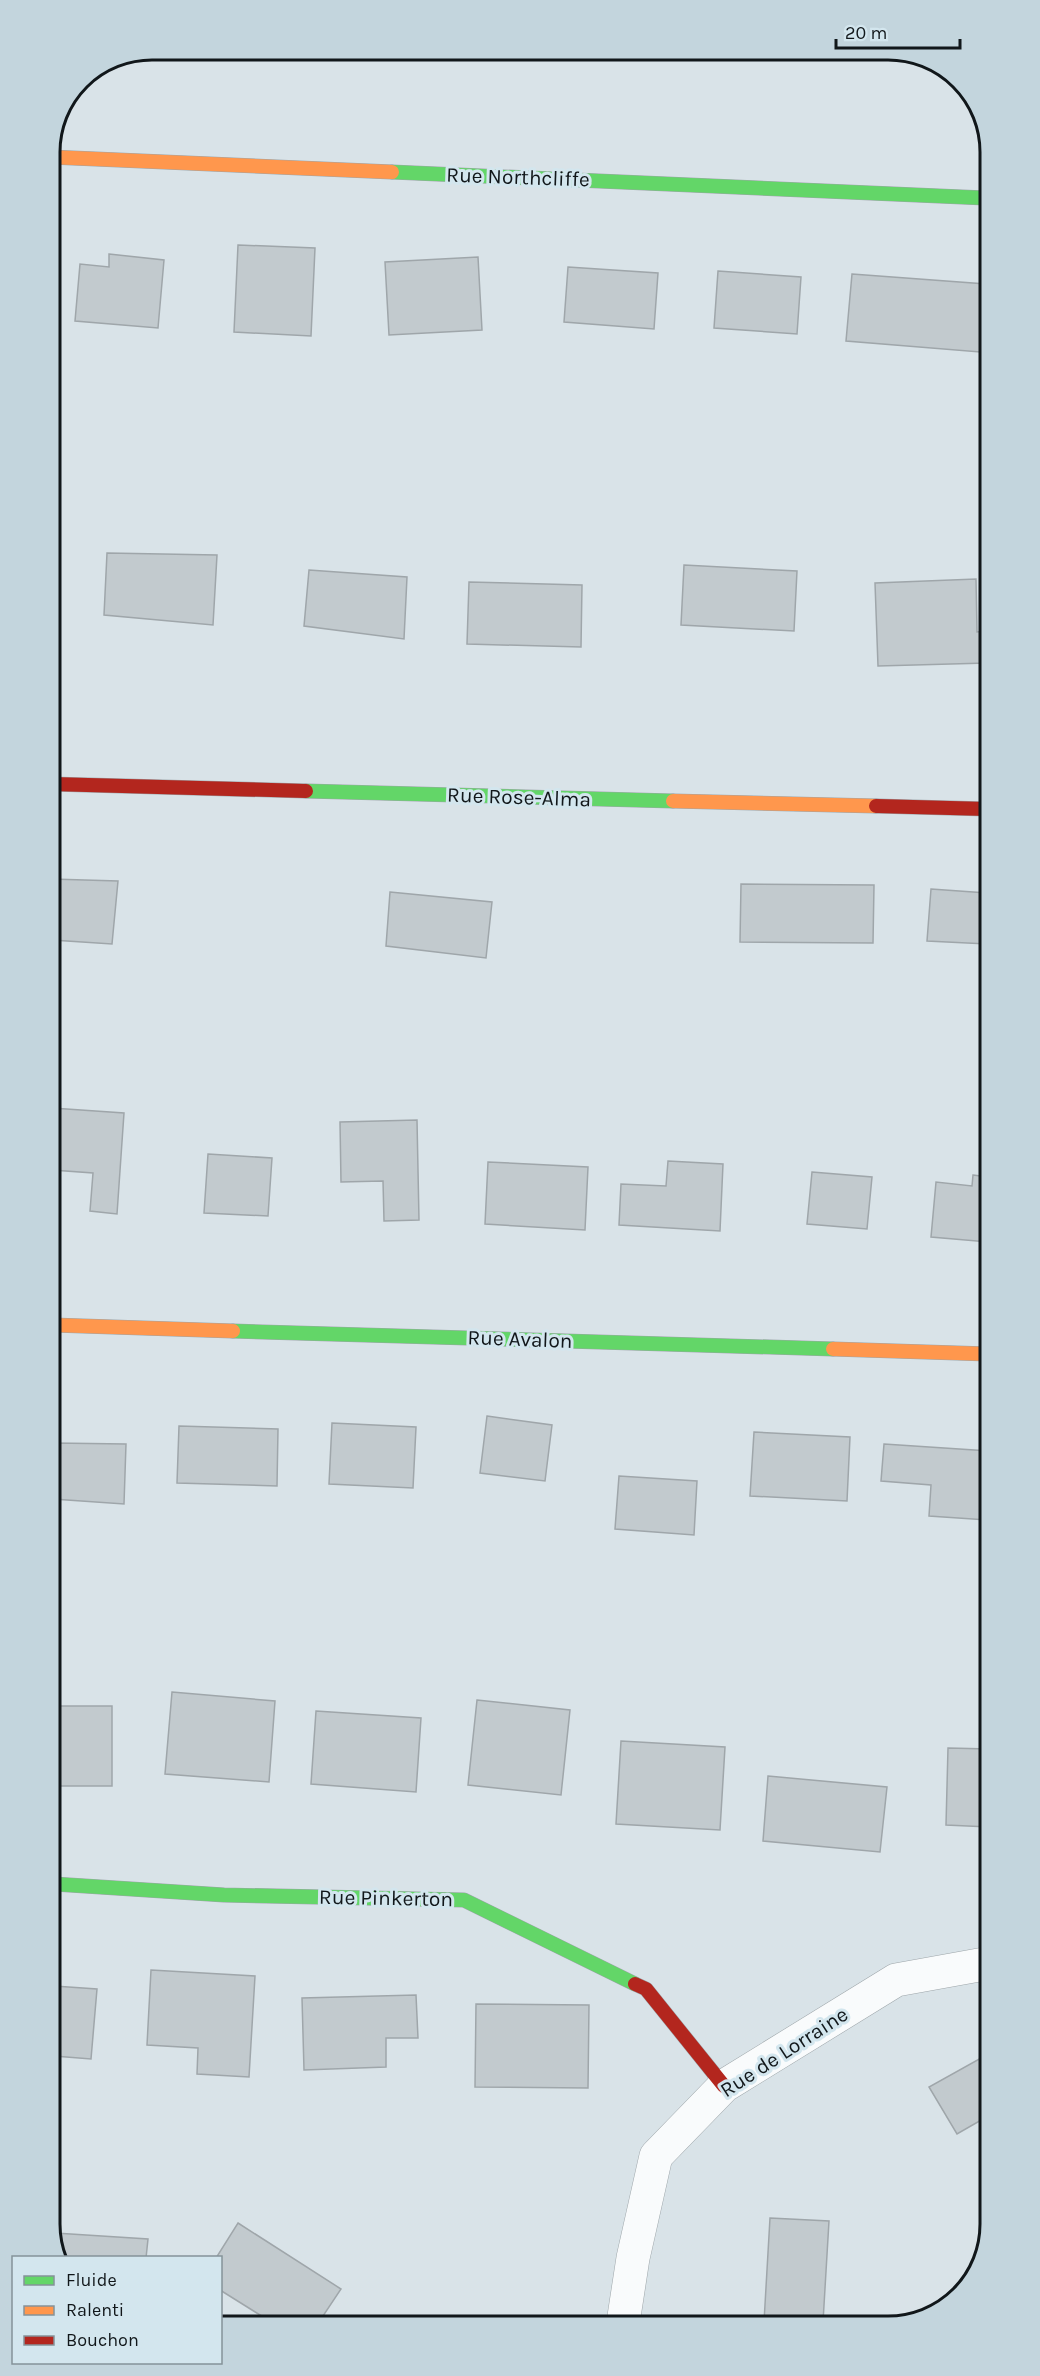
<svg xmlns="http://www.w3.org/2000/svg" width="1040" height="2376" font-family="Karla,sans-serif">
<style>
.building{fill:#c2cace;stroke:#9fa6aa;stroke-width:1.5}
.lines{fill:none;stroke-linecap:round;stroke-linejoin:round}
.street-casing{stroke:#9da5a9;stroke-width:34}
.fast-casing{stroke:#9da5a9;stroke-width:15}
.slow-casing{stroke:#9da5a9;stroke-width:15}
.jam-casing{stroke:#9da5a9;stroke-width:15}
.street{stroke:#f9fbfc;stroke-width:33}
.fast{stroke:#63d668;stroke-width:14}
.slow{stroke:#ff974d;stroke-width:14}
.jam{stroke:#b3261e;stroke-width:14}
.labels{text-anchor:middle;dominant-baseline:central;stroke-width:6;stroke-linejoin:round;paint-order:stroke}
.street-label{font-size:21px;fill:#11171a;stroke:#d3e6ee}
.rim{fill:none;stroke:#11171a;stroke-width:3}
</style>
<rect width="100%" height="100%" fill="#d9e3e8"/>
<!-- building -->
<g class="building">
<polygon points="238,245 315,248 311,336 234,332"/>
<polygon points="109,254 164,260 158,328 75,321 80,264 109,267"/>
<polygon points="478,257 482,330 389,335 385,262"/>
<polygon points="568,267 658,273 654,329 564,322"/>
<polygon points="718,271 801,277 797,334 714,328"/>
<polygon points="852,274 986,284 980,352 846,341"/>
<polygon points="107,553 217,555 213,625 104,615"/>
<polygon points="684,565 797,571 794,631 681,625"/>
<polygon points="309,570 407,577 404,639 304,626"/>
<polygon points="976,579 977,632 986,631 987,663 878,666 875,583"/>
<polygon points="469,582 582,585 581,647 467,644"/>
<polygon points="51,879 118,881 112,944 52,940"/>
<polygon points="741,884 874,885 873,943 740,942"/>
<polygon points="931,889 987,893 987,944 927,941"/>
<polygon points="390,892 492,902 486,958 386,946"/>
<polygon points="52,1108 124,1113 117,1214 90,1211 93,1173 52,1170"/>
<polygon points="417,1120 419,1220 384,1221 383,1181 341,1182 340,1122"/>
<polygon points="208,1154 272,1158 268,1216 204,1213"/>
<polygon points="668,1161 723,1164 720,1231 619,1225 621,1184 666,1186"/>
<polygon points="488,1162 588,1167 585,1230 485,1224"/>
<polygon points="812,1172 872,1177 867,1229 807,1224"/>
<polygon points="973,1175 988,1177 988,1242 931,1237 936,1182 972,1186"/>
<polygon points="487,1416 552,1425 545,1481 480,1473"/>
<polygon points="332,1423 416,1427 413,1488 329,1484"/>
<polygon points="179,1426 278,1429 277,1486 177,1483"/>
<polygon points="754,1432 850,1437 847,1501 750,1496"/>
<polygon points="53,1443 126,1444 124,1504 53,1499"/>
<polygon points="884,1444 989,1451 987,1520 929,1516 931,1485 881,1481"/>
<polygon points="619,1476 697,1481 694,1535 615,1529"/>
<polygon points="172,1692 275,1701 269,1782 165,1774"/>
<polygon points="477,1700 570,1710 561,1795 468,1785"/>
<polygon points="53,1706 112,1706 112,1786 54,1786"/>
<polygon points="316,1711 421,1718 416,1792 311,1784"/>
<polygon points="621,1741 725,1747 720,1830 616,1824"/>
<polygon points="948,1748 989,1749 989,1827 946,1825"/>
<polygon points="768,1776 887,1787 880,1852 763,1841"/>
<polygon points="151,1970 255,1976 249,2077 197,2074 198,2048 147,2045"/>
<polygon points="54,1986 97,1989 91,2059 54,2056"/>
<polygon points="416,1995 418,2038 386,2038 386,2067 304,2070 302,1998"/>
<polygon points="476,2004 589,2005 588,2088 475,2087"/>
<polygon points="990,2053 990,2115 957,2134 929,2087"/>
<polygon points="770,2218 829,2221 823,2322 764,2322"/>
<polygon points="238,2223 341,2289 317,2325 276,2325 220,2290 220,2258 216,2258"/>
<polygon points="55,2233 148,2239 146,2258 55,2258"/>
</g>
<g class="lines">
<defs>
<polyline id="street" points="623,2323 633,2258 656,2156 724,2086 896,1980 990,1963"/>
<g id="fast">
<polyline points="392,172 985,198"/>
<polyline points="306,791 673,801"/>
<polyline points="233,1331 833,1349"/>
<polyline points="54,1884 224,1895 464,1900 635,1984"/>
</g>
<g id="slow">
<polyline points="50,157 392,172"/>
<polyline points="673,801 876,806"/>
<polyline points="53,1325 233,1331"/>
<polyline points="833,1349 988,1354"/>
</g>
<g id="jam">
<polyline points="51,784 306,791"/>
<polyline points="876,806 987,809"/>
<polyline points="635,1984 646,1989 724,2086"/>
</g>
</defs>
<!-- street casing -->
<use href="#street" class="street-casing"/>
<!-- fast casing -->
<use href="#fast" class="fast-casing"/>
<!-- slow casing -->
<use href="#slow" class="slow-casing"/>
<!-- jam casing -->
<use href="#jam" class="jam-casing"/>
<!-- street -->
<use href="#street" class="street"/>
<!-- fast -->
<use href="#fast" class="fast"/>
<!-- slow -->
<use href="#slow" class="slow"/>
<!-- jam -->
<use href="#jam" class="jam"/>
</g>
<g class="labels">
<!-- street labels -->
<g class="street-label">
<text transform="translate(518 177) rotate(2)">Rue Northcliffe</text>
<text transform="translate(519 797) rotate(2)">Rue Rose-Alma</text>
<text transform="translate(520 1339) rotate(2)">Rue Avalon</text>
<text transform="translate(386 1898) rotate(1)">Rue Pinkerton</text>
<text transform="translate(784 2052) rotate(-33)">Rue de Lorraine</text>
</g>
</g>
<!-- crop -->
<path d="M0 0H1040V2376H0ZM152 60H888A92 92 0 0 1 980 152V2224A92 92 0 0 1 888 2316H152A92 92 0 0 1 60 2224V152A92 92 0 0 1 152 60Z" fill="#c3d5dd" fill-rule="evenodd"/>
<path class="rim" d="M152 60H888A92 92 0 0 1 980 152V2224A92 92 0 0 1 888 2316H152A92 92 0 0 1 60 2224V152A92 92 0 0 1 152 60Z"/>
<!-- legend -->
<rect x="12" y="2256" width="210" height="108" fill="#d3e6ee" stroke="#859399" stroke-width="1.5"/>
<rect x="24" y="2276" width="30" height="9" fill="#63d668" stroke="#859399" stroke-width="1.5"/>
<text x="66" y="2286" font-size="18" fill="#11171a">Fluide</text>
<rect x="24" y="2306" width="30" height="9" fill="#ff974d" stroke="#859399" stroke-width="1.5"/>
<text x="66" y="2316" font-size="18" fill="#11171a">Ralenti</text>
<rect x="24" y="2336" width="30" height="9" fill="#b3261e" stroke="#859399" stroke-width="1.5"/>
<text x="66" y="2346" font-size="18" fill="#11171a">Bouchon</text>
<!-- scale -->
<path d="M836 39v9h124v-9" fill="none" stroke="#11171a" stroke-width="3"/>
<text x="845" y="39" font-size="18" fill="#11171a" stroke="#d3e6ee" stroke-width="4.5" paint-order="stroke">20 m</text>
</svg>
